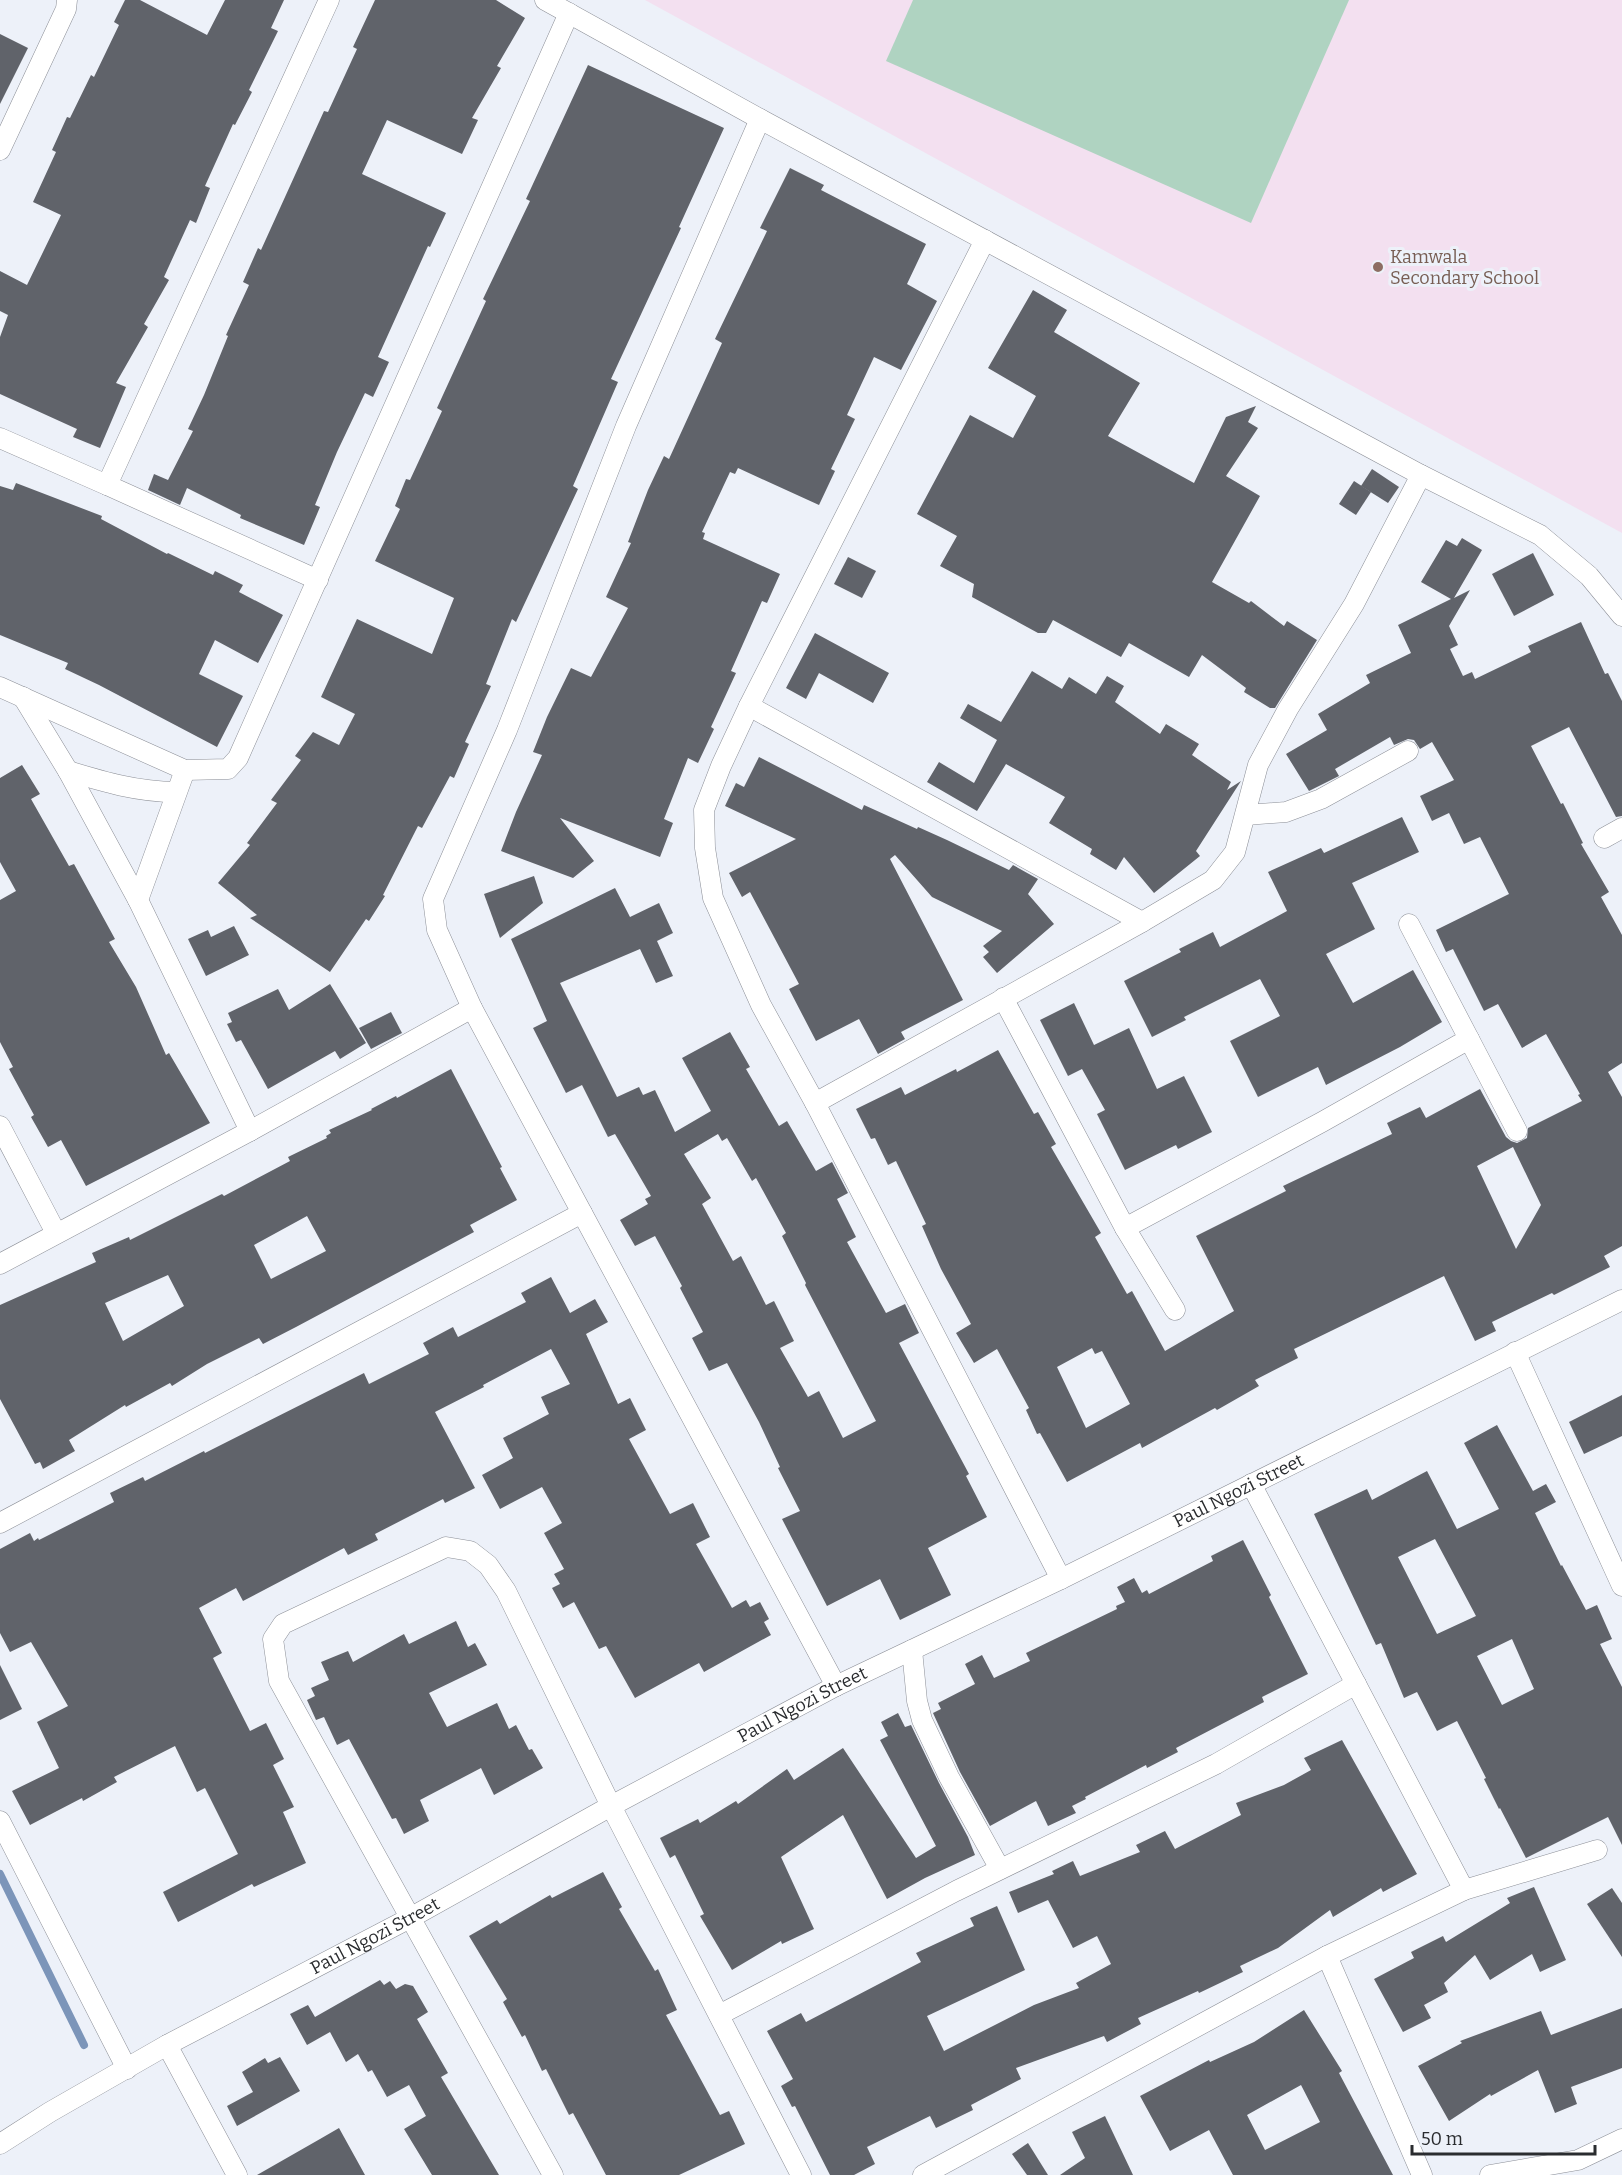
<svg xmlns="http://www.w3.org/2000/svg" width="1622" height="2175" font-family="Bitter,serif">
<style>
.education{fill:#f3e0f0}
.green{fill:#afd3c1}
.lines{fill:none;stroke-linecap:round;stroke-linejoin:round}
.stream{stroke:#7c95b9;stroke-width:8}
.building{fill:#60636a;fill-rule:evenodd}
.street-casing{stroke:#8c8f97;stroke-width:21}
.street{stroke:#fff;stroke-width:20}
.education-dot{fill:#8d6e63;stroke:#edf1f9;stroke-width:2}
.labels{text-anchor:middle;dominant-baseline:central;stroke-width:6;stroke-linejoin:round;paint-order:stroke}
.education-label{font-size:18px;fill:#785e54;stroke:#edf1f9;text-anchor:start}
.street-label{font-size:18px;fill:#2a2c2f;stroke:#edf1f9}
</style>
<rect width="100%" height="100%" fill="#edf1f9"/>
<!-- education -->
<polygon class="education" points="645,0 1622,0 1622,533"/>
<!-- green -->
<polygon class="green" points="913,0 1349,0 1251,223 886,61"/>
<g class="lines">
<!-- stream -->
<polyline class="stream" points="0,1874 84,2045"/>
</g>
<!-- building -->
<g class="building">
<polygon points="125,0 140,0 207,35 225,0 284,0 271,28 278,31 249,90 252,92 235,125 233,124 205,186 210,188 196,223 190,220 164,277 169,280 144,324 148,327 116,383 126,387 100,448 73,437 77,429 0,394 0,337 8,315 0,311 0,271 27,285 61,215 33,202 56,152 52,150 67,117 70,118 91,75 94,77 119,25 114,22"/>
<polygon points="375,0 496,0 525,18 497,66 501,68 472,118 478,120 462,154 387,120 362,174 446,213 430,247 428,246 378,357 389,362 373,397 365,393 337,452 315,505 320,507 304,545 240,518 241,515 187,488 180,505 148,490 154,474 168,480 193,431 188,429 204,395 228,336 226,335 249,285 243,282 258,248 261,250 324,111 328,112 357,49 353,47"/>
<polygon points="0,34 28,48 0,104"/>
<polygon points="588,65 724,128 679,227 681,228 611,379 618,382 573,486 578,489 516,622 512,619 486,684 491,686 465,742 469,744 454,778 450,776 422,828 418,826 383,895 385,896 369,921 366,919 330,972 250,918 257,915 218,883 250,845 247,843 277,803 271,800 301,760 295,756 313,732 339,745 355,714 321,697 357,619 432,654 454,598 375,561 400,509 395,506 406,479 410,480 442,411 437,408 486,301 483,299 530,201 526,199"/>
<polygon points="790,168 824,185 821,190 926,244 907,284 937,301 901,370 874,357 847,415 855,419 831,469 835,471 819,505 738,468 735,474 730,472 702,532 705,533 703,539 780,574 767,603 762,601 731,671 736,673 711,727 714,729 698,763 688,758 664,819 673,823 660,857 560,818 594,861 573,878 501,851 516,812 542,755 533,752 547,717 571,668 591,677 628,608 606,597 631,543 628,542 648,490 664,456 669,459 722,343 715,339 767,231 760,228"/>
<polygon points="1033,290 1067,310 1054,332 1140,383 1108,436 1194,483 1226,417 1256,406 1248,422 1258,428 1226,476 1260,496 1212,582 1249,603 1251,601 1284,626 1287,621 1317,640 1275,708 1270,708 1244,692 1246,688 1202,655 1189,677 1129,643 1121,657 1053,620 1046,633 1038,633 972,597 974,584 940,566 957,536 917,514 970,415 1013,438 1036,396 988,368"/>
<polygon points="1372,469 1399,487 1388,503 1361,486"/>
<polygon points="1354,481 1371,492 1356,515 1339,504"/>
<polygon points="16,483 102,516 101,519 167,554 168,553 213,575 215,571 243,585 239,592 283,615 258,663 215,640 199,674 243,696 217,747 99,685 65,669 68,663 0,635 0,486 13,490"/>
<path d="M1462,538L1482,550L1454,598L1470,590L1449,626L1458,645L1450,649L1463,676L1472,672L1475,679L1531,652L1528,646L1581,622L1605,674L1608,673L1622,701V816L1616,817L1569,727L1531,746L1561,804L1563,803L1583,843L1581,844L1609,892L1601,897L1622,935V1063L1608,1072L1622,1097V1246L1604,1256L1610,1267L1554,1295L1552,1293L1492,1322L1496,1331L1475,1341L1444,1276L1294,1349L1298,1358L1255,1380L1259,1386L1217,1410L1215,1408L1142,1448L1140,1443L1067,1482L1040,1433L1037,1434L1026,1410L1029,1408L997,1349L974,1363L956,1333L971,1324L941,1269L922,1226L926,1224L896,1161L888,1165L875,1138L871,1139L856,1109L901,1087L905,1095L956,1069L957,1072L998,1050L1034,1114L1038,1112L1056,1144L1051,1147L1101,1233L1095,1237L1127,1294L1132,1291L1165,1351L1234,1311L1196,1236L1286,1191L1283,1186L1392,1134L1387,1123L1420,1107L1426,1118L1480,1089L1506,1137L1511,1141L1517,1143L1527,1138L1528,1128L1582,1101L1578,1095L1580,1094L1546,1034L1522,1048L1498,1004L1484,1011L1453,949L1446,952L1436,930L1509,894L1480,837L1464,844L1449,813L1432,821L1420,796L1454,780L1432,742L1420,749L1414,740L1408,739L1394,745L1390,737L1335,769L1339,776L1309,791L1286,754L1327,730L1318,714L1370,683L1366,675L1411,653L1398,625L1451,599L1421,582L1446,540L1457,546ZM1513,1147L1541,1205L1516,1249L1477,1166ZM1092,1348L1095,1354L1102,1351L1130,1404L1086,1428L1057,1367Z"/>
<polygon points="1533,553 1554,595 1514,616 1492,574"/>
<polygon points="848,557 876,571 862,598 834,584"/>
<polygon points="815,633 889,673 873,703 819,673 806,699 786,688"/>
<polygon points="1032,671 1062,689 1069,677 1096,694 1107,676 1124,686 1115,702 1160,734 1166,724 1199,744 1192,755 1231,782 1227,790 1241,781 1196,851 1200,856 1154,893 1124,857 1116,870 1090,854 1092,849 1049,823 1065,797 1006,764 977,811 927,782 939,762 974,783 997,740 960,718 968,704 1001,722"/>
<polygon points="759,757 862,810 864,805 917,829 918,827 947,840 1009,870 1013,865 1038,879 1028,894 1054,924 997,973 983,957 989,952 983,946 1002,931 932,897 895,855 890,859 963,1000 901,1032 905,1039 878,1054 859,1019 816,1041 789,989 799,984 750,892 742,897 729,873 796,839 725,806 736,783 744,787"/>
<polygon points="22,765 40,794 31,799 69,866 74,864 115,939 109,942 136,987 166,1055 169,1053 210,1123 86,1186 61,1140 48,1147 31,1117 34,1115 9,1069 13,1067 0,1042 0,900 16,891 0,862 0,778"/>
<polygon points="1402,817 1419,852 1352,883 1375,929 1326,954 1353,1003 1413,970 1442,1022 1400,1047 1326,1085 1318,1067 1258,1097 1230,1041 1280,1016 1260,979 1184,1017 1186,1020 1152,1037 1124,981 1181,952 1179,949 1213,932 1220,947 1287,911 1268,872 1321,848 1324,853"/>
<polygon points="534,876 543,903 500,938 484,894"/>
<path d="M615,888L630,917L659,903L673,933L657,941L673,976L656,983L640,949L560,983L617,1097L639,1087L643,1095L655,1090L675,1132L711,1111L682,1058L730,1032L750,1067L746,1069L779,1126L787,1121L816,1171L832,1162L848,1193L837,1199L856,1237L847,1242L886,1313L905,1304L919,1333L899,1343L969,1474L966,1476L987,1517L928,1548L951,1595L900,1620L880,1579L827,1606L782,1519L800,1511L778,1468L780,1467L759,1422L727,1363L709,1371L692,1338L703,1332L680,1288L682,1286L655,1236L635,1246L620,1220L648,1204L645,1199L651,1196L615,1134L608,1137L582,1085L566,1093L533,1028L547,1021L511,939ZM718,1134L722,1141L727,1138L752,1181L756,1178L786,1233L782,1236L806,1283L805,1285L876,1421L843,1438L819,1391L808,1397L780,1348L794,1341L774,1301L766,1305L741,1256L733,1261L702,1204L711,1198L684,1154Z"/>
<polygon points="234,926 249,955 206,976 188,939 208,930 211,937"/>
<polygon points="330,984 366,1043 340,1059 335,1051 268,1089 241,1040 236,1042 227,1024 232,1022 228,1013 278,989 289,1010"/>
<polygon points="1074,1003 1094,1045 1129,1028 1157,1089 1184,1076 1212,1132 1178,1149 1176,1145 1125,1170 1097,1114 1105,1110 1082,1069 1068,1076 1040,1020"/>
<polygon points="391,1012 402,1033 371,1049 359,1028"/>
<path d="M451,1069L502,1167L500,1168L517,1200L470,1225L474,1232L296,1327L263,1344L259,1338L207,1364L172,1386L170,1383L126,1407L125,1405L69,1440L75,1451L43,1469L40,1462L35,1464L0,1399V1305L96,1262L92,1253L129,1237L130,1240L222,1194L224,1196L290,1161L288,1157L327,1138L326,1136L331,1133L329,1130L372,1110L371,1109L396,1096L397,1098ZM307,1216L326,1251L271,1279L254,1245ZM168,1275L184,1306L123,1341L105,1303Z"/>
<polygon points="551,1277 570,1313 595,1299 608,1322 586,1334 618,1404 630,1398 646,1430 629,1439 670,1514 693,1503 710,1537 696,1544 732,1608 746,1600 750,1607 760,1602 769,1619 764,1622 771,1635 704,1672 699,1663 635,1698 606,1646 599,1649 574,1602 563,1608 552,1588 560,1584 554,1574 564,1569 544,1533 562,1523 542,1487 500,1509 482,1475 513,1458 503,1438 549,1414 541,1397 570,1384 551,1349 483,1385 484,1387 435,1412 475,1488 445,1503 443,1499 375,1534 378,1540 348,1555 344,1548 243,1601 236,1588 199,1608 222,1653 213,1658 250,1731 266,1723 284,1759 273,1765 294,1807 283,1812 306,1863 254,1887 252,1884 178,1922 163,1892 238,1854 205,1788 197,1792 175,1746 114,1777 117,1782 83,1801 82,1798 30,1825 12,1791 59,1768 37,1722 68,1706 31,1642 10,1652 0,1633 0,1549 30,1533 34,1541 38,1538 39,1540 114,1502 110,1493 143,1477 145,1481 204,1451 205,1453 364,1373 369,1384 429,1354 423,1343 453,1327 458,1337 526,1302 521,1293"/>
<polygon points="1622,1395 1622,1436 1584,1454 1569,1422"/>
<path d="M1497,1425L1533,1491L1546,1484L1556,1502L1535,1513L1561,1566L1562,1565L1586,1610L1597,1605L1612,1639L1600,1644L1622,1687V1845L1608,1817L1526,1858L1500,1808L1499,1809L1484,1779L1486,1778L1457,1721L1437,1731L1417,1692L1404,1698L1381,1643L1376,1645L1314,1514L1367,1489L1372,1500L1427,1471L1457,1529L1499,1509L1464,1443ZM1435,1539L1476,1616L1437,1634L1398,1557ZM1512,1639L1534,1689L1502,1705L1477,1656Z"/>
<polygon points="1243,1540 1271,1595 1269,1597 1308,1674 1262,1697 1264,1702 1176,1748 1178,1752 1147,1768 1146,1765 1085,1797 1086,1799 1072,1806 1076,1813 1048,1826 1036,1801 990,1826 960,1772 933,1713 941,1709 938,1703 975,1684 965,1664 982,1655 994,1678 1030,1661 1026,1653 1117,1609 1116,1606 1125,1602 1117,1587 1134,1578 1142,1593 1147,1590 1149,1594 1213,1561 1211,1556"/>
<polygon points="456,1621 468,1647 475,1643 487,1665 429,1693 447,1727 497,1703 509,1729 516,1725 529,1750 532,1749 543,1768 494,1795 481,1768 420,1800 429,1821 404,1834 396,1818 392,1819 349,1739 337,1745 324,1717 316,1720 307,1700 315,1696 311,1688 329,1680 321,1662 348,1651 353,1662 404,1634 409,1644"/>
<polygon points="0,1665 22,1709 0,1720"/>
<polygon points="898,1713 905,1727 911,1725 939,1783 968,1837 975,1855 925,1878 887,1899 843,1815 781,1857 814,1929 782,1944 781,1941 732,1970 700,1916 704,1914 675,1855 670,1858 660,1838 698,1819 700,1823 736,1801 738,1804 787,1769 794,1780 843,1748 916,1858 936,1846 880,1740 888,1736 881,1722"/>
<polygon points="1342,1740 1417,1874 1383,1892 1381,1888 1333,1917 1330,1910 1278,1948 1240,1966 1243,1972 1199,1993 1198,1991 1138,2018 1141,2024 1107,2042 1104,2036 1016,2068 1021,2079 971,2105 973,2110 936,2128 930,2116 867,2147 875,2164 854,2175 830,2175 795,2106 792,2107 781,2086 793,2079 767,2031 801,2013 806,2022 921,1962 916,1953 974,1926 970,1918 997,1906 1025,1970 927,2016 944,2051 1034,2005 1079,1988 1076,1983 1111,1964 1097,1936 1073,1948 1048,1900 1018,1913 1009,1892 1054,1874 1052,1871 1073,1861 1080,1876 1140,1852 1136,1845 1165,1831 1175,1849 1241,1815 1236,1803 1284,1785 1311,1770 1304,1758"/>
<polygon points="603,1872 622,1907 619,1909 655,1971 658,1969 677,2010 666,2015 720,2115 729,2111 745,2144 679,2175 606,2175 573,2113 569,2115 546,2069 542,2071 525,2035 522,2037 503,2002 507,1999 469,1936 497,1920 500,1924 550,1895 552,1898"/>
<polygon points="1534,1887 1566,1960 1540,1972 1532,1954 1490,1980 1475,1955 1444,1983 1448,1992 1424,2005 1431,2018 1403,2032 1374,1979 1414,1958 1411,1952 1443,1936 1446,1942 1510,1903 1507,1898"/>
<polygon points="1612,1888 1622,1903 1622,1957 1587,1904"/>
<polygon points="380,1980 384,1985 390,1981 396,1989 405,1984 413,1986 428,2012 417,2019 448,2073 441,2077 499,2175 432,2175 404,2129 426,2116 409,2085 387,2097 372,2070 368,2072 358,2054 346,2062 330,2032 307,2045 290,2014 308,2005 315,2017"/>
<polygon points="1622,2008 1622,2068 1571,2087 1577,2104 1555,2113 1538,2070 1491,2096 1490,2094 1449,2121 1418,2066 1462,2043 1460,2041 1541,2011 1551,2035"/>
<path d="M1304,2010L1342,2071L1339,2073L1393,2175H1233L1209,2130L1170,2151L1140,2096L1209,2060L1210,2062L1254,2042ZM1301,2085L1320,2122L1265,2150L1247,2115Z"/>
<polygon points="280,2057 300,2091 237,2126 227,2106 253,2092 242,2072 265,2058 268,2063"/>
<polygon points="1105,2116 1133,2175 1060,2175 1085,2158 1072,2132"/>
<polygon points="339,2128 365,2175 257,2175 320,2139"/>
<polygon points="1028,2143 1048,2175 1027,2175 1012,2154"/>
</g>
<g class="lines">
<defs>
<g id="street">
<polyline points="545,0 760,119 1250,383 1421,475 1540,535 1589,576 1622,616"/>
<polyline points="760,119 626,426 507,730 433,899 437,930 472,1008 836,1686"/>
<polyline points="0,150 66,9 67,0"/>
<polyline points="985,240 749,706 721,766 704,810 705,848 713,898 761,1005 815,1103 1061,1579"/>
<polyline points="0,438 107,485 329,0"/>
<polyline points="107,485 318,580"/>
<polyline points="0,687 185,770 228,769 238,758 569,13"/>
<polyline points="23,697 68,771 138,900 250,1131"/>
<polyline points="749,706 1142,922"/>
<path d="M68,771C104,782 138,792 176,792"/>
<polyline points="1246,815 1286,812 1321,799 1408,751"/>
<polyline points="1604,838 1622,828"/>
<polyline points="138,900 185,770"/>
<polyline points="1003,998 1125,1228 1175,1310"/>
<polyline points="1469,1039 1517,1131"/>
<polyline points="815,1103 1142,922 1213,880 1235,852 1258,765 1288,709 1354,604 1421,475"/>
<polyline points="0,1126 56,1233"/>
<polyline points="1125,1228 1322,1122 1469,1039 1409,924"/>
<polyline points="0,1264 250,1131 472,1008"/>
<polyline points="1515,1352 1622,1586"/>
<polyline points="1251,1484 1464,1890"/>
<polyline points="0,1523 582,1213"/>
<polyline points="912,1650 917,1701 922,1720 949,1777 1000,1869"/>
<polyline points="0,1821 127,2069"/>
<polyline points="1327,1956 1422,2175"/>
<polyline points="719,2015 956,1891 1216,1764 1356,1684"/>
<polyline points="167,2045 237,2175"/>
<path id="s1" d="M0,2144L50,2112L167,2045L410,1918L611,1806L836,1686L1061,1579L1622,1300"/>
<polyline points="553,2175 279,1681 273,1639 283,1624 446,1547 470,1551 488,1565 506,1591 611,1806 801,2175"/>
<polyline points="923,2175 1327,1956 1464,1890 1597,1850"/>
<polyline points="1490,2175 1578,2160 1622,2139"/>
</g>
</defs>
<!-- street casing -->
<use href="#street" class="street-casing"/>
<!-- street -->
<use href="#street" class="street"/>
</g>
<!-- markers -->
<circle class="education-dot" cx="1378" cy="267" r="6"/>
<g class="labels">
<!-- education labels -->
<g class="education-label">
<text x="1390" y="257">Kamwala<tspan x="1390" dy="21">Secondary School</tspan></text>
</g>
<!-- street labels -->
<g class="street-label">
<text stroke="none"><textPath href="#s1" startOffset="1401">Paul Ngozi Street</textPath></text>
<text stroke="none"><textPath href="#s1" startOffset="915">Paul Ngozi Street</textPath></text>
<text stroke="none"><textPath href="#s1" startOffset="429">Paul Ngozi Street</textPath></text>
</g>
</g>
<!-- scale -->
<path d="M1412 2145v9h183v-9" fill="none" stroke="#2a2c2f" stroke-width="3"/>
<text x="1421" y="2145" font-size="18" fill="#2a2c2f" stroke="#edf1f9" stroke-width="4.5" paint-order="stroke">50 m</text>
</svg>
